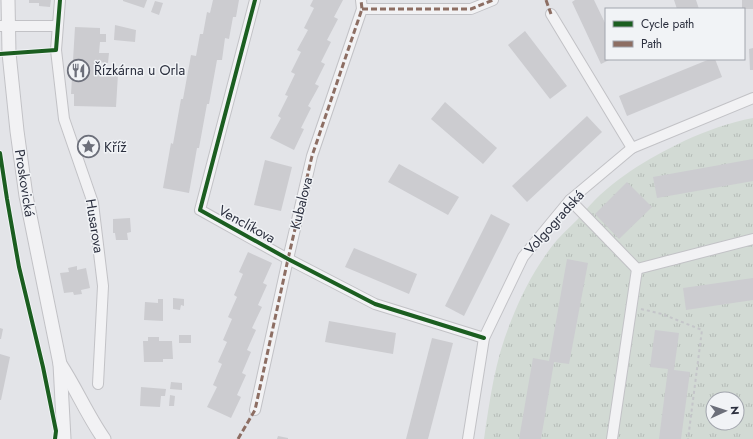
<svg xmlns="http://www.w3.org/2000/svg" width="753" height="439" font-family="Jost,sans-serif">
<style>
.grass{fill:url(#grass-tufts);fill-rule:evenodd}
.building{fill:#ccccd0}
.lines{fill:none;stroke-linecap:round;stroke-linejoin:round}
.minor-casing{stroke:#c2c2c6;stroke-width:12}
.tertiary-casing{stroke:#c2c2c6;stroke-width:15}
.path{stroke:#c4c5c9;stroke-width:2;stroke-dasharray:3 3;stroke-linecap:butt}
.minor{stroke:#f2f2f4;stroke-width:10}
.tertiary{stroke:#f2f2f4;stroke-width:13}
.quiet{stroke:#8d6e63;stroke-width:3;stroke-dasharray:6 3;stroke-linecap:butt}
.cycleway-casing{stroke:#f1f3f6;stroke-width:6}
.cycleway{stroke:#1b5e20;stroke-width:4}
.labels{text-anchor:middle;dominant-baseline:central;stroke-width:3;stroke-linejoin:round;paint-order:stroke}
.poi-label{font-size:14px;fill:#2c303f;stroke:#f1f3f6;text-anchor:start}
.street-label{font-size:14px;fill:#2c303f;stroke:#f1f3f6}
</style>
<defs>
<pattern id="grass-tufts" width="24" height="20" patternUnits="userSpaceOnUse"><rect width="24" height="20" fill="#d2dad4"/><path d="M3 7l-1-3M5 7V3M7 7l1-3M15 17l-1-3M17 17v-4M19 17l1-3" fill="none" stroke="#b4bbb7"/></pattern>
</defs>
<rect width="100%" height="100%" fill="#e3e4e8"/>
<!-- grass -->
<path class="grass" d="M753,118V439H484C490,398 495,360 511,321C522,293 537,264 557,240C566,230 576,222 584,212C611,180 647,159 684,141C706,131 730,122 753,118ZM713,399H737V423H713Z"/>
<!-- building -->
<g class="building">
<polygon points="29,0 51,0 50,7 39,6 39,3 29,3"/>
<polygon points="123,0 147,0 144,8 123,1"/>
<polygon points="213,0 239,0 236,17 233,17 229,39 225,38 222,60 217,60 209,104 207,104 199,148 197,148 189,193 163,188 171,143 173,144 181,99 183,99 191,55 196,56 200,34 203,34 207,12 210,13"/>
<polygon points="313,0 343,0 334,17 338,19 327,40 331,42 321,62 325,64 315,84 319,86 308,106 311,108 301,128 304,129 294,150 270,138 281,118 278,116 288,96 285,95 295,74 291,72 301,52 297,50 308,30 304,28 314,8 310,6"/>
<polygon points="575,0 594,0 606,25 606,59 611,59 601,64 572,2"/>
<polygon points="674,0 696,0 699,9 677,9"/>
<rect x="742" y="0" width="11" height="9"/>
<polygon points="155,1 163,3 159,15 151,12"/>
<polygon points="115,25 136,30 135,42 114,40"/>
<polygon points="75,27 100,28 100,34 106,34 106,42 100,42 99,53 109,53 108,63 99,62 98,73 118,74 116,107 74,106 74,94 71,94"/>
<polygon points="525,31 567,86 550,99 508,45"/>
<polygon points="753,48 753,70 750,70 749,49"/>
<polygon points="710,59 715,59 722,77 627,116 619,96"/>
<polygon points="445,102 497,148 483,164 431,119"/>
<polygon points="587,116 602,132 527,202 512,186"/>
<polygon points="753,159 753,181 657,198 653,177"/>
<polygon points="265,160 292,167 281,211 254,205"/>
<polygon points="399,164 459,197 448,215 388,182"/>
<polygon points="627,182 652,207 619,239 595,214"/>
<polygon points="491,214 510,224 464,316 445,306"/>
<polygon points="130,218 131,232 127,233 128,240 116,240 115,233 113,233 113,219"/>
<polygon points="354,248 417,274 409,294 345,267"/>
<polygon points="248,252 272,263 263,283 267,285 258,305 262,307 252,328 256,330 247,350 251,352 242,373 246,375 237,395 241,397 231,418 207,407 217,387 213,385 222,364 218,362 227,342 223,340 232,319 228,317 237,297 234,295 243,274 239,272"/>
<polygon points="567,259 588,263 569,364 554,362 541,439 519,439 533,358 549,361"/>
<polygon points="77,266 77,270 86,268 90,288 81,290 82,294 74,295 73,292 64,293 60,273 69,272 68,268"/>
<polygon points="753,278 753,300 686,310 683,288"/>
<polygon points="173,298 184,299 184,306 181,305 180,310 173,309"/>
<polygon points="158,299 163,299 163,321 144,320 145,302 158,303"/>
<polygon points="329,321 396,333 393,354 325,342"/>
<polygon points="0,328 3,329 1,339 0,339"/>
<polygon points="655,330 679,333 674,370 690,372 681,439 659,439 668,369 650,367"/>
<rect x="179" y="335" width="12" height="8"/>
<polygon points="148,337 159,337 159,341 172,341 173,359 163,359 163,362 144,362 143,341 148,341"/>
<polygon points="432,338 453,343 428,439 406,439"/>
<polygon points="0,354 10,357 1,400 0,400"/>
<polygon points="171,382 182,383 182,390 170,389"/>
<polygon points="141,387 166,389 165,396 161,396 160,407 140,406"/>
<polygon points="170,395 175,396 174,406 169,406"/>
<polygon points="278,436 288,438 288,439 277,439"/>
</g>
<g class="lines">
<defs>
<g id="minor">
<polyline points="60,0 56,50 64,119 93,203 103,286 98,384"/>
<polyline points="255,0 200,210 288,259 375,304 484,338"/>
<polyline points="362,9 471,9 493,0"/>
<polyline points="551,14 632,148"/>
<polyline points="0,26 57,26"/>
<polyline points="570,200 637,269"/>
<polyline points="637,269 753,239"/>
<polyline points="255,410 288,259 312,156 362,9 361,0"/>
<polyline points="468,439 484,338 523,257 570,200 632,148 753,98"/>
<polyline points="612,439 637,269"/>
</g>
<g id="tertiary">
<polyline points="8,0 9,53 17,131 26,196 60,364 64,439"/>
<path d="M60,364C76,388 87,415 104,439"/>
</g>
</defs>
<!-- minor casing -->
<use href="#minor" class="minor-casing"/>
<!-- tertiary casing -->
<use href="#tertiary" class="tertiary-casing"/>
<!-- path -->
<polyline class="path" points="641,309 662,314 702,330 688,439"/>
<!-- minor -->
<use href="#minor" class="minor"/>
<!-- tertiary -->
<use href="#tertiary" class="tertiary"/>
<!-- quiet -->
<g class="quiet">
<polyline points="546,0 551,14"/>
<polyline points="362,9 471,9 493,0"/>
<polyline points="238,439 255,410 288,259 312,156 362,9 361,0"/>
</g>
<defs>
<g id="cycleway">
<polyline points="255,0 200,210 288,259 375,304 484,338"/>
<polyline points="0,54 56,50 60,0"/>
<polyline points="0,153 7,199 19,267 43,367 56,431 55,439"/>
</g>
</defs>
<!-- cycleway casing -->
<use href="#cycleway" class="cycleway-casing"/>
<!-- cycleway -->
<use href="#cycleway" class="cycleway"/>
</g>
<!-- icons -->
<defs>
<symbol id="restaurant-ring" viewBox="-11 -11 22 22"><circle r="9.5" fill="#f1f3f6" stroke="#6c6f7a" stroke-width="1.5"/><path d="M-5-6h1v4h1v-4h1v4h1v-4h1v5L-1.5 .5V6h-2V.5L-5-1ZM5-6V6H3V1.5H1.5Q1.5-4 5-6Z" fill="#6c6f7a"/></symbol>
<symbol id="sight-ring" viewBox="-11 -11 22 22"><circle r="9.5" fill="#f1f3f6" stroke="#6c6f7a" stroke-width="1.5"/><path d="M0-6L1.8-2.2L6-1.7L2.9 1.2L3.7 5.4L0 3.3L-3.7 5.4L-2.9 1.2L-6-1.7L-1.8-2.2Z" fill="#6c6f7a"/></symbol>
</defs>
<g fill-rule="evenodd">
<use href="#restaurant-ring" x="66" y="58" width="25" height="25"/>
<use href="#sight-ring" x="76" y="134" width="25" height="25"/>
</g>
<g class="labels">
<!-- poi labels -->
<g class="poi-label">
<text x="94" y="70">Řízkárna u Orla</text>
<text x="104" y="147">Kříž</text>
</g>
<!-- street labels -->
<g class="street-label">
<text transform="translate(25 183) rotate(81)">Proskovická</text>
<text transform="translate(301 203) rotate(-76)">Kubalova</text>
<text transform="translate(554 222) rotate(-48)">Volgogradská</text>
<text transform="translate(247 224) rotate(29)">Venclíkova</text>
<text transform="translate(95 226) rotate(81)">Husarova</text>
</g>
</g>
<!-- legend -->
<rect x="605" y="8" width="140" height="52" fill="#f1f3f6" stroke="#a2a5ad"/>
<rect x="613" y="21" width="20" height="6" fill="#1b5e20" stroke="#a2a5ad"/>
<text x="641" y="28" font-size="12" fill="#2c303f">Cycle path</text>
<rect x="613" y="41" width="20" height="6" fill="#8d6e63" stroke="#a2a5ad"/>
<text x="641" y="48" font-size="12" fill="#2c303f">Path</text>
<!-- north arrow -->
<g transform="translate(725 411) rotate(87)"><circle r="19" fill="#f1f3f6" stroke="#a2a5ad"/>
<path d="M0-3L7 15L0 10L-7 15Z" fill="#6c6f7a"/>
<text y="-6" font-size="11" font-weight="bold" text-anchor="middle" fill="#2c303f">N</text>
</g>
</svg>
